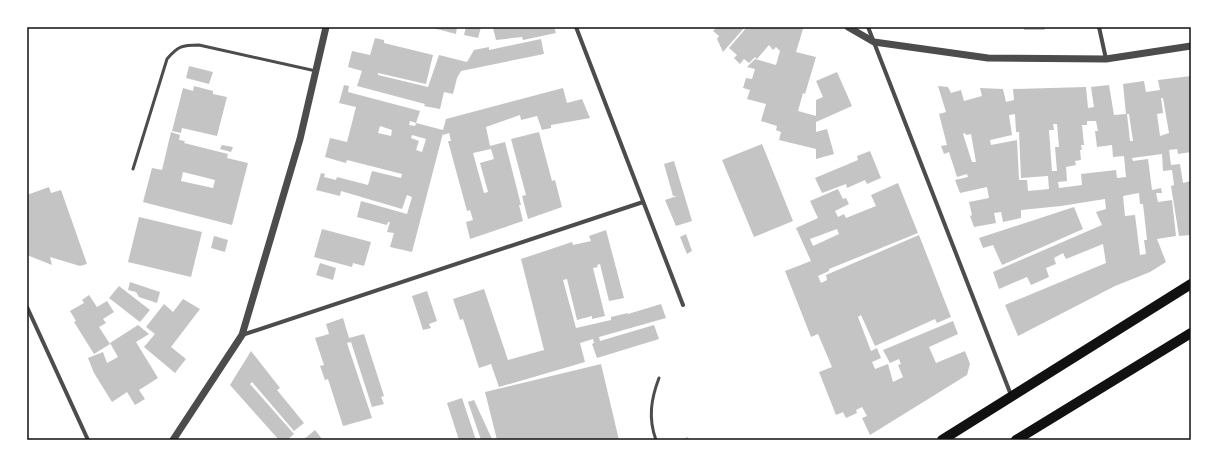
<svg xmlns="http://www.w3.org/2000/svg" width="1218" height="467" font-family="'Noto Sans',sans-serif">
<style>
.building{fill:#c4c4c4;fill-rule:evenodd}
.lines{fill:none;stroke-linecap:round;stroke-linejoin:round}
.service{stroke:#4c4c4c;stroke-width:3}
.minor{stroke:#4c4c4c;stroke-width:4}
.tertiary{stroke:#4c4c4c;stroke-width:7}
.primary{stroke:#111;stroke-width:10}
.neatline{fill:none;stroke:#111;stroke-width:1.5}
</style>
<rect width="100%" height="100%" fill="#fff"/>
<!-- building -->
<g class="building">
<polygon points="429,27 457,27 456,34"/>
<polygon points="466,27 481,27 478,38 464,35"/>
<polygon points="554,27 556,33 523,40 522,37 496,40 493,28"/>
<polygon points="717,27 745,27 723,52 717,39 719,36 713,31"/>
<polygon points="747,27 800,27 803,29 796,52 816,57 805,94 803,93 798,111 816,116 816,100 823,97 816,81 837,72 852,106 816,122 816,132 827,129 834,154 816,159 816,149 779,140 781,132 776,130 777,126 761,121 766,104 747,99 750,90 743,88 746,78 752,79 755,69 747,67 755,59 776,65 780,51 776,47 773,50 769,45 757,59 755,57 749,63 744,59 740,64 734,58 737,55 729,48"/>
<polygon points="1024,27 1044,27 1045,30 1024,30"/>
<polygon points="375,38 384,40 384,43 433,55 426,84 378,73 378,75 428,87 439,55 467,62 474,50 489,47 489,50 541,39 544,54 461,71 457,78 453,94 444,92 440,109 424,106 425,104 357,86 362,71 348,67 352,51 370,55"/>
<polygon points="189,66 213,72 209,84 186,78"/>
<path d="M1191,76V152L1178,154L1177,149L1169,150L1171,165L1180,164L1183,183L1191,181V235L1179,236L1171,186L1174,185L1172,170L1163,171L1162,154L1132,158L1133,161L1148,159L1152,190L1161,188L1162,193H1156L1158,202L1172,200L1176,236L1157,239L1166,262L1150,272L1115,286L1018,336L1005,305L1106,263L1103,244L1066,259L1063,253L1054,258L1056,264L1046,268L1049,277L1031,285L1027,277L999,289L993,272L1102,225L1096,212L1106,209L1105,199L1061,206L1021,210V218L1003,222L1001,212L994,213L996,223L974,227L970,216L972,215L969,202L989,198L987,187L960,193L955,180L968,177L967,174L957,177L949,152L944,154L941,146L947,145L939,114L946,112L938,86L948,87L951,93L961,90L964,101L982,96L980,88L1003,89L1006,102L1014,100L1013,89L1086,87L1088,108L1094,107L1091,87L1109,85L1114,115L1126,114L1123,84L1144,81L1146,92L1160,90L1158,80ZM1161,98H1163L1169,133L1160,136L1157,114L1163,113ZM1015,114L1016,132H1019L1021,178L1048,176L1049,189L1028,191L1027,180H1019L1017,140L991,145L990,140L1012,135L1009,115ZM1127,114H1129L1133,141H1130ZM1087,121H1096L1098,131H1095L1097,147L1112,145L1113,157L1124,156L1126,177L1117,178L1116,170L1081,174L1082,185L1059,188L1058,182L1067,181L1066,167L1076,165L1075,161L1081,160L1080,150H1082L1081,145H1084L1082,125H1087ZM1053,124H1057L1059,147H1055L1057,171H1052L1049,130H1054ZM965,133L966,135L971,134L976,162H972L963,134ZM1139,193L1140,204H1143L1147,240H1144L1146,254L1140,255L1135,215L1125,216L1123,196Z"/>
<path d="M344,85L349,86L348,92L420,111L416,123L410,121L409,125L415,126L416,123L443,130L446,119L563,88L567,103L582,99L590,118L551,125V128L542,130L537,116L521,120L520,115L486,127L490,146L505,142L521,205H519L523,221L470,239L466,222L473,220L470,210L467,211L448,141H451L449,133L443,135V133L412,252L390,247L394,233L387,232L390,222H388L387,225L357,217L361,201L407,214L412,197L407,195L402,209L341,191L340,196L316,190L321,173L325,174L324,177L336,180L337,177L368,185L372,171L401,178L402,174L347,160L346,163L325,157L330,138L347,142L356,107L339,103ZM380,126L392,130L391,136L378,133ZM412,135L426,139L422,152L416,150L419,141L411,138ZM491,149L494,159L480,163L488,192L484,193L473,153Z"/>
<polygon points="194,86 213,91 213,94 227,97 217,136 182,128 181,133 172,131 183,88 193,91"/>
<path d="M171,132L180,135L179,140L185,141L184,143L228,154L227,158L248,163L232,225L143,202L152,168L162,170ZM183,172L215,180L213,188L181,181Z"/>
<polygon points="539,132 552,181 555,180 562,207 528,219 522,196 526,195 511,139"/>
<polygon points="762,144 793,221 754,237 722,160"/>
<polygon points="222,145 233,147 231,152 220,149"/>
<polygon points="870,151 881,178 867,184 865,180 847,188 846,184 822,193 815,178 858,160 857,156"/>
<polygon points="674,161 692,221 676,226 665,200 677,196 673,196 664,164"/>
<path d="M898,183L918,233L829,269V271L818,276L821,283L827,280L826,275L919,235L951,317L937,323L935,319L875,346L861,315L858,317L871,351L877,348L881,358L872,362L875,369L888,364L893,382L903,377L898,365L901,364L899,359L890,363L883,350L953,321L958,334L929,347L936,363L965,351L970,364L967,375L870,435L862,418L867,416L862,407L856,410L857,413L846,418L843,412L836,415L819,372L832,367L818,334L811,337L785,271L811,261L796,228L818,218L810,201L838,189L843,199L846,198L849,204L835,211L838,217L844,214L846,218L876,206L871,195ZM837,229L839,234L813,246L810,239Z"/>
<polygon points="49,187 51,193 61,190 87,264 80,266 50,257 52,265 27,255 27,195"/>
<polygon points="1074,207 1083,229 1002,265 993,245 983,248 979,238"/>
<polygon points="139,217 202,232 191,277 128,262"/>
<polygon points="322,229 371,242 364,266 353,263 352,267 314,257"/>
<polygon points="606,230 624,298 609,301 600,264 597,265 598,267 593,268 605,316 592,319 592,316 577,320 567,279 563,280 576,328 611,320 611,317 628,313 628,314 661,304 666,318 599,337 600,341 654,325 659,339 597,358 592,344 594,343 593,339 580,343 585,362 499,387 491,364 479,368 463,319 460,320 453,299 484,289 508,360 544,350 521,259 572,242 573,245 591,241 589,236"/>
<polygon points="686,234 692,251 687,254 680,237"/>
<polygon points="214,236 228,240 225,252 211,248"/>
<polygon points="320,263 336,268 333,280 316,275"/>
<polygon points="130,282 160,292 157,303 139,297 136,292 128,290"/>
<polygon points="119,286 150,310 140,322 109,298"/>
<polygon points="427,291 437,321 429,324 431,328 423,330 412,296"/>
<polygon points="89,295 97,307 107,301 114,312 103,319 106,323 99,327 110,344 94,354 74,322 76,321 70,311 84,303 82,300"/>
<polygon points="183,299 200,309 171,347 186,359 175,373 144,347 155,334 146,327 164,304 173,312"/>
<polygon points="343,318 349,338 364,334 384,396 381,397 384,404 372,407 351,342 347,343 372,418 343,426 328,379 325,380 320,366 324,365 315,338 329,334 326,324"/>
<polygon points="138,325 149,334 136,342 158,378 139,390 145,399 135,405 127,392 112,402 94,373 88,358 103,352 107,363 118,357 110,343"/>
<polygon points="251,351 280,388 277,390 304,423 294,431 252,382 250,384 294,434 287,440 279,440 230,385"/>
<polygon points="601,364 619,440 497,440 485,392"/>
<polygon points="462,398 476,440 459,440 447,403"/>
<polygon points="474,400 492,439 481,440 468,402"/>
<polygon points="315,430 322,439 303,440"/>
<polygon points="688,437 689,440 680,440"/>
</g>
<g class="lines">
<!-- service -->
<g class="service">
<path d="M133,169L167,59C178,46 182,45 199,45L316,71"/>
<path d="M656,440C648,418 651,399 659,378"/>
</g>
<!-- minor -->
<g class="minor">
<polyline points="576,27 683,305"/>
<polyline points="868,27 1011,395"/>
<polyline points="1099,27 1106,59"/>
<polyline points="27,307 88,440"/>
<polyline points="242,335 643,202"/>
</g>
<!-- tertiary -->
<g class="tertiary">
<polyline points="848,27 874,42 988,58 1106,59 1191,46"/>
<polyline points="173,440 242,335 300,139 326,27"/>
</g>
<!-- primary -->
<g class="primary">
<polyline points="942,440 1191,284"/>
<polyline points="1016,440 1191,333"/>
</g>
</g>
<!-- border -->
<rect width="1218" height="467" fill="none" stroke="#ffffff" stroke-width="56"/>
<rect x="28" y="28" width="1162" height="411" class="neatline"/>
</svg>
